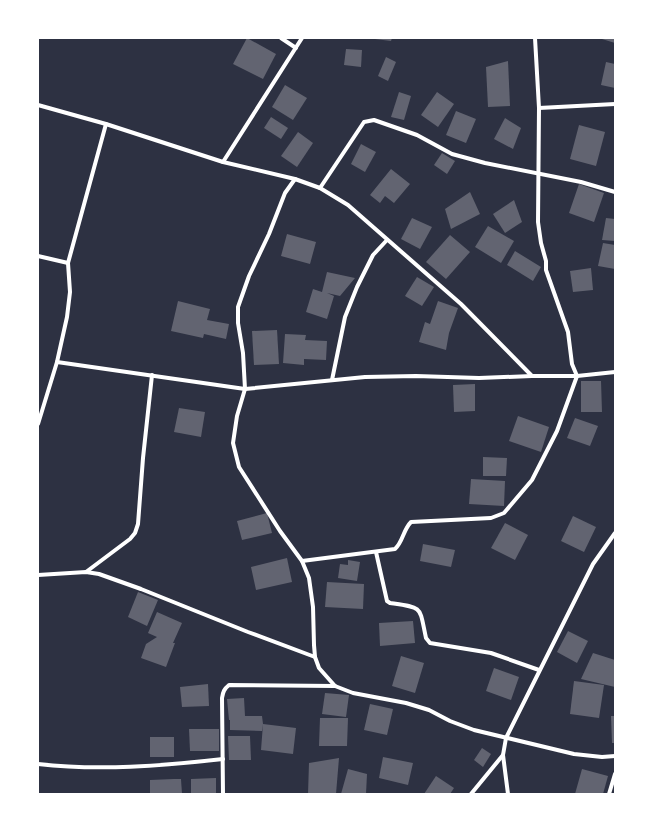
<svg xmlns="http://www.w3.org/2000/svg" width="653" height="832" font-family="Inter,sans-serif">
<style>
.building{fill:#626471}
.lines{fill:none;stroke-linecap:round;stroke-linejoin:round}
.minor{stroke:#fff;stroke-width:4}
</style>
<rect width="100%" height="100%" fill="#2d3142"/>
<!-- building -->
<g class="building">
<polygon points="247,38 276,54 263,79 233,64"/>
<polygon points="375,38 392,38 391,41 375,39"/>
<polygon points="603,38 615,38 615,43 602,39"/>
<polygon points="346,49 362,50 361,67 344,65"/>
<polygon points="386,57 396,62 388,81 378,76"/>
<polygon points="508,61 510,106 488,107 486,67"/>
<polygon points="606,62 615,64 615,88 601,85"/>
<polygon points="285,85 307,98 293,120 272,107"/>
<polygon points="399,92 411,96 404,120 391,117"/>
<polygon points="437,92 454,104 438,127 421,115"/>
<polygon points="456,111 476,119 466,143 446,135"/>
<polygon points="271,117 288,128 281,139 264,128"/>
<polygon points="505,118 521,128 513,149 494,139"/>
<polygon points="579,125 605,132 596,166 570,159"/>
<polygon points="298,132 313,143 297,167 281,156"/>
<polygon points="361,144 376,152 365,172 351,164"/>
<polygon points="442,153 455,161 447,174 434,165"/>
<polygon points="391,169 410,184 394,203 385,196 380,203 370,195"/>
<polygon points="579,184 604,193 594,222 569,213"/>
<polygon points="470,192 480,214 451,229 445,209"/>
<polygon points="514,200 522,222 505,233 493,214"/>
<polygon points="412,218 432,227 420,249 401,239"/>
<polygon points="606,218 615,219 615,241 602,240"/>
<polygon points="488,226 514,241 501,263 475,247"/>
<polygon points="287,234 316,242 310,264 281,256"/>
<polygon points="450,235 470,252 446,279 426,262"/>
<polygon points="603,243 615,245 615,269 598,266"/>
<polygon points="515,251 541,267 533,281 507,265"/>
<polygon points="591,268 593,290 573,292 570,271"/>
<polygon points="327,272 355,278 340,296 327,293 334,296 327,319 306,312 313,289 322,292"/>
<polygon points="417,277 434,287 422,306 405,296"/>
<polygon points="178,301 210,309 207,320 229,324 226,339 204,334 203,338 171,331"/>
<polygon points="438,301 458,308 449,333 446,350 419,342 425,322 430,324"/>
<polygon points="277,330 279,364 254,365 252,331"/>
<polygon points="285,334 306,335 305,340 327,341 326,360 304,359 304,365 283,363"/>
<polygon points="581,381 601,381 602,412 581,412"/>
<polygon points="475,384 475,411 454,412 453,385"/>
<polygon points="179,408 205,412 201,437 174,432"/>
<polygon points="518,416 549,427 541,452 509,441"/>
<polygon points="575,418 598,426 590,446 567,438"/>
<polygon points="483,457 507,458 506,476 483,476"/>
<polygon points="471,479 505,481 504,506 469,504"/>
<polygon points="267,513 272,533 242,540 237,521"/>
<polygon points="573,516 596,527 584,552 561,541"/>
<polygon points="505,523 528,535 515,560 491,548"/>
<polygon points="423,544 455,550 451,567 420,561"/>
<polygon points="287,558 292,582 256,590 251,567"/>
<polygon points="348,560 360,562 357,581 338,578 340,564 348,565"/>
<polygon points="327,582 364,584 363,609 325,607"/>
<polygon points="138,592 158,600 147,626 128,617"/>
<polygon points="157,612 182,623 173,643 175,643 166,667 141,658 146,644 157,637 148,633"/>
<polygon points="413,621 415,643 380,646 379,623"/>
<polygon points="568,631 588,641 577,663 557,652"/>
<polygon points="593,653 615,660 615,687 581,679"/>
<polygon points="401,656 424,663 415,693 392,686"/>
<polygon points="494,668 519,677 511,700 486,691"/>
<polygon points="574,681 604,685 599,718 570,714"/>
<polygon points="208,684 209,706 182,707 180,687"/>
<polygon points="325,693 349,695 346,717 322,714"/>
<polygon points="244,698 245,716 262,716 263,724 296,728 293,754 261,750 263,724 262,731 230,730 230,720 229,720 227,699"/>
<polygon points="370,704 393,709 387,735 364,730"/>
<polygon points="611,716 615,716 615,743 612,743"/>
<polygon points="320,718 348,718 347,746 319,746"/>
<polygon points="189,729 219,729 219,751 190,751"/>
<polygon points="228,736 250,736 251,760 229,760"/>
<rect x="150" y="737" width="24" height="20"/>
<polygon points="482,748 491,754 483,767 474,760"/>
<polygon points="383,757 413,763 408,785 379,778"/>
<polygon points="339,758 336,794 308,794 309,763"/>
<polygon points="348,769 367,774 366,794 341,794"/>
<polygon points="582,769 608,776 603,794 575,794"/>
<polygon points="436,776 454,788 450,794 424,794"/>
<polygon points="216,778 216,794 191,794 191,779"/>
<polygon points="174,779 181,779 182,794 150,794 150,780"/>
</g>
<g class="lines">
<!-- minor -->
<g class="minor">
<polyline points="281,38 296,48"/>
<polyline points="38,105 106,124 223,162 295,179 320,188 348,205 461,304 532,376"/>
<polyline points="539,108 615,104"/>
<polyline points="223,162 302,38"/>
<polyline points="295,179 285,193 269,234 249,276 238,307 238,323 243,353 245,389 237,416 233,443 239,467 280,531 302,561 309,578 313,607 314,645 315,657 319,668 335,686 353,693 406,703 429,710 450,721 474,730 574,754 602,757 615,756"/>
<polyline points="320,188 364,122 374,120 417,135 452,154 485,163 581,182 615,192"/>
<polyline points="38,256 68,263"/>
<polyline points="57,362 245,389 365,377 416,376 479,378 532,376 577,376 615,372"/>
<polyline points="332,380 345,317 357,287 373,255 387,240"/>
<polyline points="38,424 57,362 67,317 70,292 68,263 106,124"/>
<path d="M376,552L387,601L390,603C424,608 419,606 426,638L430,643L491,653L539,670"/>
<path d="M302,561L395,549C403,542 403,530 411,522L491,518L504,513L532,480L557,431L577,376L572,364L568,332L546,270V261L541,243L538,222L539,108L535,38"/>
<polyline points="86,572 130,539 135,533 138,524 143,458 152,375"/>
<polyline points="38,575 86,572 99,574 141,589 248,632 315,657"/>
<path d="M38,764C99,771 162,766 223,759"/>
<path d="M223,794L222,698C223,692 224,689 229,685L335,686"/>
<polyline points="471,794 503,755"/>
<polyline points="508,794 503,755 506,738 593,564 615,533"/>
<polyline points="609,794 615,774"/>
</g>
</g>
<!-- border -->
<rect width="653" height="832" fill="none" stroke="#ffffff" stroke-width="78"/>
</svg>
